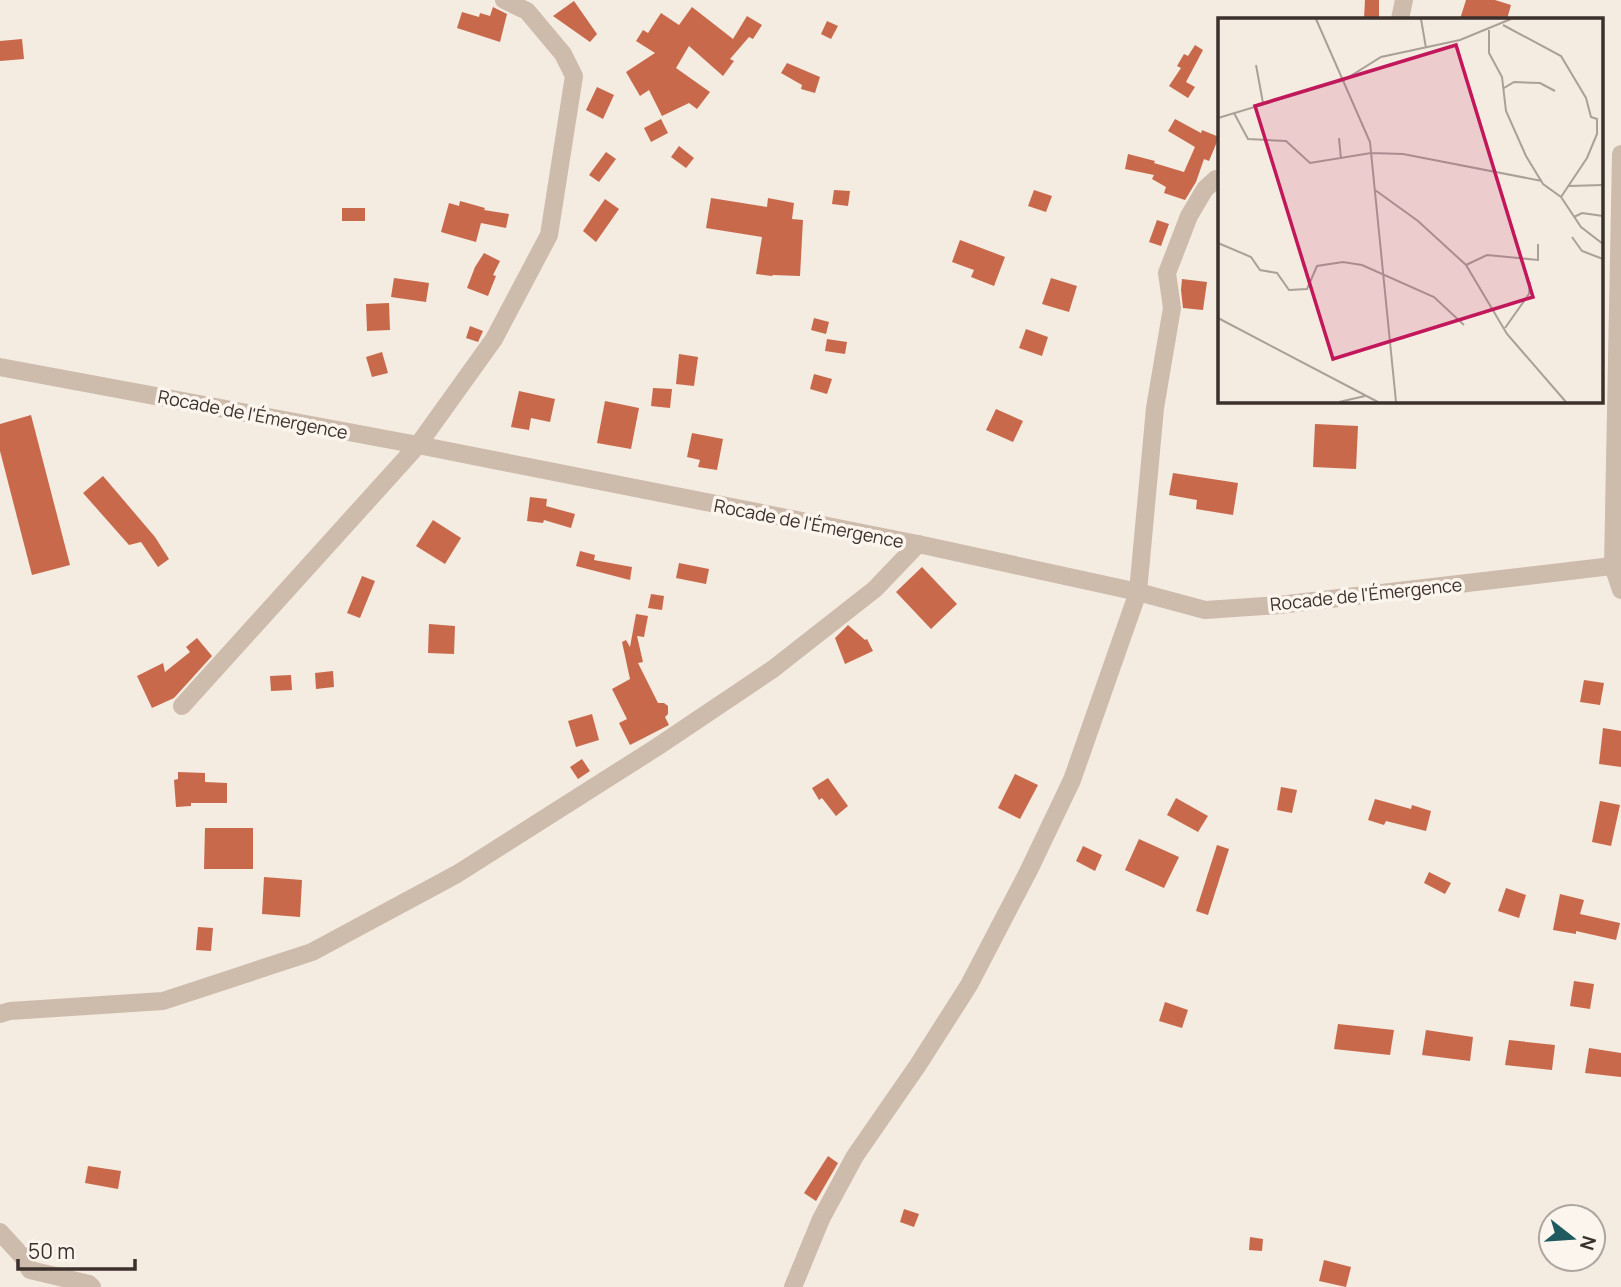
<svg xmlns="http://www.w3.org/2000/svg" width="1621" height="1287" font-family="Manrope,sans-serif">
<style>
.building{fill:#c8694b}
.lines{fill:none;stroke-linecap:round;stroke-linejoin:round}
.minor{stroke:#cdbbac;stroke-width:18}
.labels{text-anchor:middle;dominant-baseline:central;stroke-width:7;stroke-linejoin:round;paint-order:stroke}
.street-label{font-size:18px;fill:#3b302b;stroke:#fbf5ee}
.inset-road{fill:none;stroke:#aaa098;stroke-width:2}
.view{fill:#c2185b;fill-opacity:0.15;stroke:#c2185b;stroke-width:3.5}
.inset-edge{fill:none;stroke:#3b302b;stroke-width:3.5}
</style>
<rect width="100%" height="100%" fill="#f4ebe1"/>
<!-- building -->
<g class="building">
<polygon points="1365,0 1379,0 1379,19 1364,19"/>
<polygon points="1466,0 1495,0 1511,5 1507,19 1460,19"/>
<polygon points="574,1 597,34 590,42 553,16"/>
<polygon points="493,7 507,14 500,42 457,28 462,12 479,17 480,13 490,16"/>
<polygon points="692,7 733,39 747,16 762,25 753,39 749,37 730,59 734,61 723,76 689,46 676,68 710,92 697,109 689,103 662,116 649,90 640,96 626,72 655,53 636,41 643,30 648,33 661,13 679,25"/>
<polygon points="827,21 838,26 831,39 821,34"/>
<polygon points="22,39 24,59 0,61 0,41"/>
<polygon points="1195,45 1203,50 1186,82 1195,87 1188,98 1169,86 1181,68 1177,66 1184,54 1188,56"/>
<polygon points="787,63 820,77 815,93 801,89 802,85 781,73"/>
<polygon points="597,87 614,95 603,119 586,110"/>
<polygon points="661,119 668,133 651,142 644,128"/>
<polygon points="1175,119 1201,133 1202,130 1219,137 1209,161 1204,159 1196,182 1185,200 1164,193 1166,187 1152,179 1154,175 1125,169 1128,154 1155,161 1154,163 1184,172 1195,147 1168,131"/>
<polygon points="679,146 694,158 686,168 671,157"/>
<polygon points="606,152 616,159 599,182 589,175"/>
<polygon points="834,190 850,191 848,206 832,204"/>
<polygon points="1034,190 1052,196 1046,212 1028,206"/>
<polygon points="711,198 767,207 768,198 794,203 792,219 803,220 800,276 773,275 772,276 756,274 762,237 706,228"/>
<polygon points="605,199 619,209 596,242 583,231"/>
<polygon points="460,201 485,208 484,210 509,214 506,228 481,223 476,242 441,232 449,203 459,206"/>
<rect x="342" y="208" width="23" height="13"/>
<polygon points="1157,220 1169,224 1161,246 1149,242"/>
<polygon points="960,240 1005,257 994,286 971,277 974,270 952,262"/>
<polygon points="484,253 500,261 493,275 496,276 488,296 467,288 475,267"/>
<polygon points="394,278 429,283 426,302 391,297"/>
<polygon points="1051,278 1077,286 1069,312 1042,304"/>
<polygon points="1182,279 1207,282 1203,310 1183,308 1181,290"/>
<polygon points="389,303 390,330 367,331 366,304"/>
<polygon points="814,318 829,322 826,334 811,330"/>
<polygon points="470,326 483,331 478,342 466,338"/>
<polygon points="1026,329 1048,337 1042,356 1019,348"/>
<polygon points="827,339 847,342 845,354 825,351"/>
<polygon points="382,352 388,373 372,377 366,357"/>
<polygon points="679,354 698,357 694,386 676,384"/>
<polygon points="814,374 832,379 827,394 810,389"/>
<polygon points="653,388 672,389 670,408 651,406"/>
<polygon points="519,391 555,399 550,422 531,418 529,430 511,427"/>
<polygon points="605,401 639,408 631,449 597,443"/>
<polygon points="996,409 1023,421 1013,442 986,430"/>
<polygon points="31,415 70,565 32,575 0,451 0,424"/>
<polygon points="1315,424 1358,426 1356,469 1313,467"/>
<polygon points="692,433 723,439 717,470 698,467 700,460 687,457"/>
<polygon points="1173,473 1238,483 1233,515 1196,509 1197,500 1169,495"/>
<polygon points="103,476 155,537 169,559 158,567 141,542 129,545 83,493"/>
<polygon points="530,497 547,499 546,506 575,514 571,528 544,520 543,523 527,521"/>
<polygon points="433,520 461,538 445,564 416,546"/>
<polygon points="580,551 595,555 594,560 632,567 630,580 576,566"/>
<polygon points="679,563 709,569 706,584 676,578"/>
<polygon points="922,567 957,604 931,629 896,592"/>
<polygon points="362,576 375,581 360,618 347,613"/>
<polygon points="651,594 664,596 662,610 648,608"/>
<polygon points="636,614 648,616 644,637 637,636 643,662 638,663 658,703 664,703 668,706 668,714 665,717 669,725 630,745 619,723 627,719 612,689 630,679 622,642 626,640 630,647"/>
<polygon points="429,624 455,626 454,654 428,653"/>
<polygon points="848,625 865,640 867,639 873,651 845,664 835,638"/>
<polygon points="197,638 212,656 174,698 152,708 137,676 163,663 165,672 190,652 186,647"/>
<polygon points="333,671 334,687 316,689 315,673"/>
<polygon points="291,675 292,690 271,691 270,676"/>
<polygon points="1584,680 1604,683 1600,705 1580,702"/>
<polygon points="592,714 599,740 576,747 568,721"/>
<polygon points="1603,728 1621,731 1621,767 1599,764"/>
<polygon points="582,759 590,771 578,779 570,767"/>
<polygon points="178,772 205,773 205,782 227,783 227,803 191,803 191,806 176,807 174,780 178,779"/>
<polygon points="1015,774 1038,785 1020,819 998,808"/>
<polygon points="828,778 848,806 836,816 822,798 819,800 812,788"/>
<polygon points="1281,787 1297,790 1292,813 1277,810"/>
<polygon points="1176,798 1208,816 1198,832 1167,815"/>
<polygon points="1375,799 1411,809 1412,805 1431,811 1426,831 1386,821 1384,825 1368,820"/>
<polygon points="1600,801 1620,805 1611,846 1592,842"/>
<polygon points="205,828 253,828 253,869 204,869"/>
<polygon points="1139,839 1179,857 1164,888 1125,870"/>
<polygon points="1217,845 1229,849 1208,915 1196,911"/>
<polygon points="1083,846 1102,855 1095,871 1076,861"/>
<polygon points="1429,872 1451,883 1445,894 1424,883"/>
<polygon points="264,877 302,880 300,917 262,914"/>
<polygon points="1506,888 1526,895 1519,918 1498,911"/>
<polygon points="1560,894 1584,900 1580,914 1620,923 1616,940 1576,931 1576,934 1553,930"/>
<polygon points="198,927 213,928 211,951 196,950"/>
<polygon points="1574,981 1594,984 1590,1009 1570,1006"/>
<polygon points="1165,1002 1188,1010 1182,1028 1159,1021"/>
<polygon points="1338,1024 1394,1030 1390,1055 1334,1049"/>
<polygon points="1426,1030 1473,1037 1470,1061 1422,1055"/>
<polygon points="1509,1040 1555,1045 1552,1070 1505,1065"/>
<polygon points="1589,1048 1621,1053 1621,1077 1585,1073"/>
<polygon points="828,1156 838,1163 816,1201 804,1193"/>
<polygon points="88,1166 121,1171 118,1189 85,1183"/>
<polygon points="904,1209 919,1214 914,1227 900,1222"/>
<polygon points="1250,1237 1263,1239 1262,1251 1249,1250"/>
<polygon points="1324,1260 1351,1267 1346,1287 1319,1281"/>
</g>
<g class="lines">
<!-- minor -->
<g class="minor">
<polyline points="1400,19 1404,0"/>
<polyline points="1621,154 1613,566 1621,590"/>
<polyline points="0,367 418,445 918,544 1138,592 1205,610 1279,605 1621,565"/>
<polyline points="182,706 418,445 494,339 549,235 574,76 563,54 527,11 504,0"/>
<polyline points="0,1014 10,1011 163,1001 312,952 457,874 657,747 773,669 875,589 918,544"/>
<polyline points="0,1232 23,1257 30,1270 89,1284 92,1287"/>
<polyline points="793,1287 821,1219 855,1156 918,1065 969,985 1029,870 1072,780 1138,592 1155,408 1172,308 1167,273 1189,216 1205,189 1216,179 1220,179"/>
</g>
</g>
<g class="labels">
<!-- street labels -->
<g class="street-label">
<text transform="translate(253 414) rotate(11)">Rocade de l'Émergence</text>
<text transform="translate(809 523) rotate(11)">Rocade de l'Émergence</text>
<text transform="translate(1366 594) rotate(-6)">Rocade de l'Émergence</text>
</g>
</g>
<!-- overview -->
<g transform="translate(1218 18)">
<rect width="385" height="385" fill="#f4ebe1"/>
<path class="inset-road" d="M98,1L152,124L178,384M203,1L208,30M285,7L343,38L368,80L373,99L379,101V116L369,140L343,179M271,12V35L284,59L288,93L308,138L325,166L343,179L363,209L385,226M38,47L45,85M286,70L296,64L322,65L337,73M16,95L30,121L68,123L92,145L153,135L185,136L324,163M0,100L126,62L163,39L242,22L293,1M121,120L123,141M351,168L385,167M157,172L200,203L248,247L289,316L348,384M356,199L364,195L385,198M354,219L364,233L385,241M0,225L33,239L42,252L59,255L71,272L89,271L99,248L125,244L144,247L216,279L246,307M248,247L269,237L320,242V226M0,300L160,384M287,310L311,276L312,264M121,384L147,378"/>
<path class="view" d="M238,27L315,279L115,341L37,88Z"/>
<rect width="385" height="385" class="inset-edge"/>
</g>
<!-- north arrow -->
<g transform="translate(1572 1238) rotate(107)"><circle r="33" fill="#fbf5ee" stroke="#aea6a0" stroke-width="2"/>
<path d="M0-5L12 26L0 18L-12 26Z" fill="#1f5a5e"/>
<text y="-10" font-size="19" font-weight="bold" text-anchor="middle" fill="#3b302b">N</text>
</g>
<!-- scale -->
<path d="M18 1259v10h117v-10" fill="none" stroke="#3b302b" stroke-width="3.5"/>
<text x="28" y="1259" font-size="21" fill="#3b302b" stroke="#fbf5ee" stroke-width="5" paint-order="stroke">50 m</text>
</svg>
